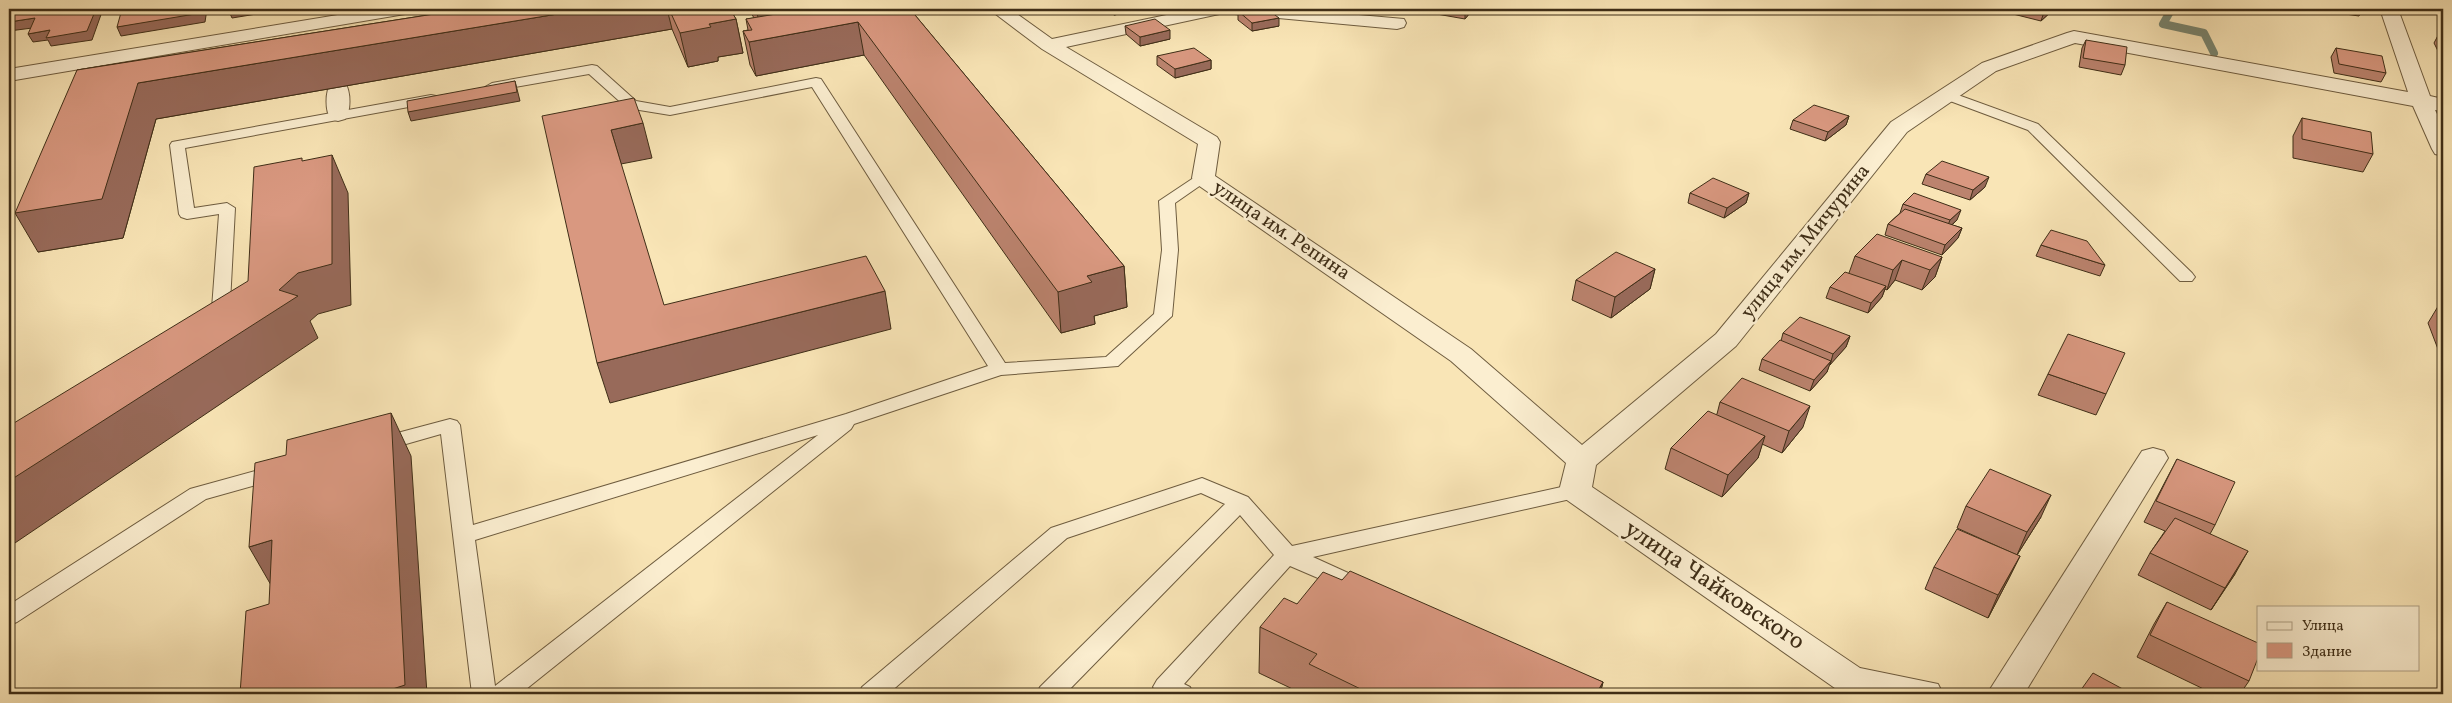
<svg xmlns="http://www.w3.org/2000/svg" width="2452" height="703" font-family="Vollkorn,serif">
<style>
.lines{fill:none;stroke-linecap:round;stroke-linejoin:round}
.stream{stroke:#788570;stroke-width:8}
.lane-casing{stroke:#6e5c3f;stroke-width:2}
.street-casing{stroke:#6e5c3f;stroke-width:2}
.lane{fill:#fbeed0;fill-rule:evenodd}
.street{fill:#fbeed0;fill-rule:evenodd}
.wall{fill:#bb836e;stroke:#3f2e17}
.shaded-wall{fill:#986a5a;stroke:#3f2e17}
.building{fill:#d99880;stroke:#3f2e17}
.labels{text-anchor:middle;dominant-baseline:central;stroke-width:5;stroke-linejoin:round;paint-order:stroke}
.street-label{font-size:20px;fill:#3f2e17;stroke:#fbeed0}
.near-street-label{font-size:24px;fill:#3f2e17;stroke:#fbeed0}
</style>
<rect width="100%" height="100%" fill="#f9e5b6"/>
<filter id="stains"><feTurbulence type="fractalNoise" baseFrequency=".004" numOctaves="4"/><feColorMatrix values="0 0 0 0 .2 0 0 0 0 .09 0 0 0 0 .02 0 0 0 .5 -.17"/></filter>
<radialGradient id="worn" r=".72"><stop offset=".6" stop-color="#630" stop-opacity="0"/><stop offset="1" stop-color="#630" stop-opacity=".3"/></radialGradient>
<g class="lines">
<!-- stream -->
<polyline class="stream" points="2169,9 2171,10 2163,24 2204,33 2214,53"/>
<defs>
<g id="lane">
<path d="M592,65L597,66L636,101L670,107L816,78L821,79L1005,363L1106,357L1154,314L1162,250L1159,201L1198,175H1208L1211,178L1175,203L1178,250L1172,316L1118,366L1001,375L854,424L851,429L520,694H472L441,434L378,452L371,450L368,445L371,440L450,419L457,421L460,425L473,525L846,414L988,366L812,87L670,115L627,108L589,74L492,91L485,87L492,83ZM818,435L495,686L475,540Z"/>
<polygon points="1947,91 2038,124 2192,273 2195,277 2192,281 2180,281 2028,130 1942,98 1940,95"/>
<polygon points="431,95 436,96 438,99 436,102 185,148 194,208 227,203 235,208 229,322 226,326 214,326 211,322 219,214 187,219 181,217 179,214 170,145 172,142"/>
<polygon points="277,465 284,467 288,472 284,477 206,499 17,622 9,625 9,605 190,489"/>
<polygon points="1202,478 1248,497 1292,546 1575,484 1583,486 1586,491 1583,496 1575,498 1313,557 1368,582 1372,588 1368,594 1360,596 1290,566 1184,684 1190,687 1193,694 1158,694 1153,687 1157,680 1274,555 1240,515 1065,694 1037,694 1040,687 1225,504 1201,493 1067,538 888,694 859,694 862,687 1051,528"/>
</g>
<g id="street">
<polygon points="374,9 414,9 411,13 405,14 9,81 9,69"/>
<polygon points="989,9 1010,9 1052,39 1195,9 1291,9 1404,19 1406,23 1404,27 1397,29 1224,13 1066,47 1217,137 1220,142 1215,176 1471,349 1582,445 1716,334 1891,122 1982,63 2067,33 2074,31 2408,92 2380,9 2398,9 2430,96 2443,99 2443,111 2435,110 2443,126 2443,156 2435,154 2432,149 2413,106 2075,43 1996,71 1907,132 1736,346 1596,465 1592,487 1860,668 1938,684 1943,694 1845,694 1839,691 1564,498 1559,491 1566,463 1451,361 1195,183 1192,178 1198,144 1042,49"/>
<path d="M338,81L345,83C351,91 351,112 345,119L338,121L331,119C325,112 325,91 331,83Z"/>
<polygon points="2153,448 2164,451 2168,458 2024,694 1987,694 2142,451"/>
</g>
</defs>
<!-- lane casing -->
<use href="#lane" class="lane-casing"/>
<!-- street casing -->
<use href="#street" class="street-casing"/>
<!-- lane -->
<use href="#lane" class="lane"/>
<!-- street -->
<use href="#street" class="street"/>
</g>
<!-- wall -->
<g class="wall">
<polygon points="466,9 730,9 736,19 743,53 718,57 718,61 688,67 672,29 156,119 123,238 38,252 77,70"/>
<polygon points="749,9 910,9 1124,266 1127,307 1094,316 1095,324 1061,333 864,55 756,76 750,65 743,31 748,30 746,19 754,18"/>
<polygon points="1106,9 1146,9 1114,15"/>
<polygon points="1431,9 1473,9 1465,19 1431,13"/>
<polygon points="1993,9 2054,9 2041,21"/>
<polygon points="2318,9 2363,9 2359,16 2318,10"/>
<polygon points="1238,11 1279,26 1252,31 1238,20"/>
<polygon points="1125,26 1170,39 1140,46 1126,34"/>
<polygon points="2443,26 2443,61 2434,43"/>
<polygon points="2086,40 2125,65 2121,75 2079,67 2082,48"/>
<polygon points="2336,48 2386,73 2381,82 2334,73 2331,57"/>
<polygon points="1157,56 1211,60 1211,69 1175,78 1157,65"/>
<polygon points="1849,116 1846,125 1825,141 1790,129 1793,120"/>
<polygon points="2302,118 2373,154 2363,172 2293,158 2293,136"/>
<polygon points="1926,174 1985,187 1970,200 1922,184"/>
<polygon points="1690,193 1749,193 1746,203 1724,218 1688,203"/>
<polygon points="1903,204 1957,220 1952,225 1962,228 1958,238 1942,255 1885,235 1888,224 1900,213"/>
<polygon points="2041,245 2105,265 2100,276 2036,256"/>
<polygon points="1855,256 1942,257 1935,277 1922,290 1895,280 1887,290 1885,289 1882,297 1868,313 1826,298 1830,287 1849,273"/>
<polygon points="1655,269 1650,289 1611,318 1572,300 1576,280"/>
<polygon points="2440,303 2443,303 2443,358 2441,357 2428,323"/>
<polygon points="1783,333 1850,336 1846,347 1829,365 1827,372 1810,391 1759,370 1762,359 1781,341"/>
<polygon points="2048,374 2106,394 2096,415 2038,395"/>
<polygon points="1720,402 1803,427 1782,453 1762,444 1758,458 1722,497 1665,469 1671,448 1717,414"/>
<polygon points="2177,459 2215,525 2210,534 2235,574 2211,610 2138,575 2150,553 2165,531 2144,522"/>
<polygon points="1966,506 2041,517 2017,555 1957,528"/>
<polygon points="2020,556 2009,578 1988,618 1925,589 1934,567"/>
<polygon points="1342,580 1603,682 1600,694 1303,694 1259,673 1260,627 1297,604"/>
<polygon points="2167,602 2249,681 2240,694 2214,694 2137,657 2154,624"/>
</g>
<!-- shaded-wall -->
<g class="shaded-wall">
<polygon points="96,9 103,9 92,40 51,46 48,40 33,42 28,34 50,30"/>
<polygon points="202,9 207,9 205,22 121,36 117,27"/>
<polygon points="228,9 275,9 275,11 232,18"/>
<polygon points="588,9 667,9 672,29 156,119 123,238 38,252 15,213 138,83"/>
<polygon points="756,9 847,9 761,30"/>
<polygon points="1114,9 1146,9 1114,15"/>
<polygon points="1467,9 1473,9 1465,19 1465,10"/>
<polygon points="2048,9 2054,9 2041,21 2044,12"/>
<polygon points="35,18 40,27 9,31 9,22"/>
<polygon points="1279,18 1279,26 1252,31 1252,23"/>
<polygon points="736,19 743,53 718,57 718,61 688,67 680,33 709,24"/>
<polygon points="858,22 864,55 756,76 749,42"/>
<polygon points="1170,30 1170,39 1140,46 1140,37"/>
<polygon points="1211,60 1211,69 1175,78 1175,69"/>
<polygon points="515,81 520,101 411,121 408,112"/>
<polygon points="1849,116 1846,125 1825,141 1828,132"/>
<polygon points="643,123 652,158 621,164 611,130"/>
<polygon points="332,155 348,193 351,305 318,314 310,321 318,338 9,547 9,481 279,290"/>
<polygon points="1989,177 1985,187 1970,200 1973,190"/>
<polygon points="1749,193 1746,203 1724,218 1727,208"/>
<polygon points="1961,210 1957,220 1946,230 1950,220"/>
<polygon points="1962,228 1958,238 1942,255 1945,245"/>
<polygon points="1942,257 1935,277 1922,290 1930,270"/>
<polygon points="1902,260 1895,280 1887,290 1893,270"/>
<polygon points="1124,266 1127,307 1094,316 1095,324 1061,333 1058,292 1087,276"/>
<polygon points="1655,269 1650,289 1611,318 1615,297"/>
<polygon points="1886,286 1882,297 1868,313 1871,303"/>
<polygon points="885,291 891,329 610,403 597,363"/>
<polygon points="1850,336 1846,347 1830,365 1833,354"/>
<polygon points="1831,361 1827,372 1810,391 1814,380"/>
<polygon points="1810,406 1803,427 1782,453 1789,431"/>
<polygon points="391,413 411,456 427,694 377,694"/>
<polygon points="1765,436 1758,458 1722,497 1728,475"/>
<polygon points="2051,495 2041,517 2017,555 2027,532"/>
<polygon points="272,540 275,592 249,547"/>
<polygon points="2248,551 2235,574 2211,610 2225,588"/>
<polygon points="2020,556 2009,578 1988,618 1998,595"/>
<polygon points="1603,682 1600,694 1596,694"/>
<polygon points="9,688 14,694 9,694"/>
</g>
<!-- building -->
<g class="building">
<polygon points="9,9 96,9 87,31 46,38 50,30 28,34 35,18 9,22"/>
<polygon points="122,9 202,9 201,13 117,27"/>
<polygon points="466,9 588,9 138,83 102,199 15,213 77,70"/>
<polygon points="669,9 730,9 736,19 709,24 711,27 680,33"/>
<polygon points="806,9 910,9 1124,266 1087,276 1092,282 1058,292 858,22 749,42 743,31 752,30 746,19"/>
<polygon points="1250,9 1267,9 1279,18 1252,23 1238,11"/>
<polygon points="2030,9 2048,9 2044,12"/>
<polygon points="1155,19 1170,30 1140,37 1125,26"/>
<polygon points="2086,40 2127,47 2125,65 2083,58"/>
<polygon points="1194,48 1211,60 1175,69 1157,56"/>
<polygon points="2336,48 2382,56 2386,73 2339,64"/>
<polygon points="515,81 517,92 408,112 407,101"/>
<polygon points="634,98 643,123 611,130 664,305 866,256 885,291 597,363 542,116"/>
<polygon points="1814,105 1849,116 1828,132 1793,120"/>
<polygon points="2302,118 2371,132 2373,154 2302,139"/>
<polygon points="332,155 332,264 298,273 279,290 298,296 9,481 9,426 248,281 254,167 302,158 302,161"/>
<polygon points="1942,161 1989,177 1973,190 1926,174"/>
<polygon points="1713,178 1749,193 1727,208 1690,193"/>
<polygon points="1914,193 1961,210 1950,220 1903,204"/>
<polygon points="1905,209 1962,228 1945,245 1888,224"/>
<polygon points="2051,230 2087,241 2105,265 2041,245"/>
<polygon points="1877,234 1942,257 1930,270 1902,260 1893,270 1855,256"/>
<polygon points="1616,252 1655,269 1615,297 1576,280"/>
<polygon points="1845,272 1886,286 1871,303 1830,287"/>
<polygon points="2440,303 2443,303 2443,310"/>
<polygon points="1800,317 1850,336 1833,354 1783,333"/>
<polygon points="2068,334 2125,353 2106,394 2048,374"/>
<polygon points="1780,340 1831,361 1814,380 1762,359"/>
<polygon points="1742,378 1810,406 1789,431 1720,402"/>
<polygon points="1708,411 1765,436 1728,475 1671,448"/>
<polygon points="391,413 405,685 377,694 240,694 246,611 269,604 272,540 249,547 255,463 286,455 287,440"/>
<polygon points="2177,459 2235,482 2215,525 2156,501"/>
<polygon points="1990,469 2051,495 2027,532 1966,506"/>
<polygon points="2175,518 2248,551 2225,588 2150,553"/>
<polygon points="1957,529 2020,556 1998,595 1934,567"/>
<polygon points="1350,571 1603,682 1596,694 1371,694 1309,664 1317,654 1260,627 1284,598 1297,604 1323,572 1342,580"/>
<polygon points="2167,602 2258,643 2258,658 2249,681 2150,635"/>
<polygon points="2093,673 2132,694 2078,694"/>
</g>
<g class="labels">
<!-- street labels -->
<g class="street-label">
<text transform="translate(1281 231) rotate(34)">улица им. Репина</text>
<text transform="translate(1806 242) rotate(-51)">улица им. Мичурина</text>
</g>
<!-- near-street labels -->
<g class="near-street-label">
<text transform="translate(1714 586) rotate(34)">улица Чайковского</text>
</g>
</g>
<!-- margin -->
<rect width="2452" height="703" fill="none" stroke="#f9e5b6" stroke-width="30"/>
<rect x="10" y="10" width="2432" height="683" fill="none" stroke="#3f2e17" stroke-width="2.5"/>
<rect x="15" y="15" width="2422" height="673" fill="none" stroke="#3f2e17"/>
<!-- legend -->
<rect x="2257" y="606" width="162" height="65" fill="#fbeed0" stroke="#b0a186"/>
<rect x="2267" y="622" width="25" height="8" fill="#fbeed0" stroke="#b0a186"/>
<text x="2302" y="630" font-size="15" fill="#3f2e17">Улица</text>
<rect x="2267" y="643" width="25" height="15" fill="#d99880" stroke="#b0a186"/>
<text x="2302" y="656" font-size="15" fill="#3f2e17">Здание</text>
<rect width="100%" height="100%" filter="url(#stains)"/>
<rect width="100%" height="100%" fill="url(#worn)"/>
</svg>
